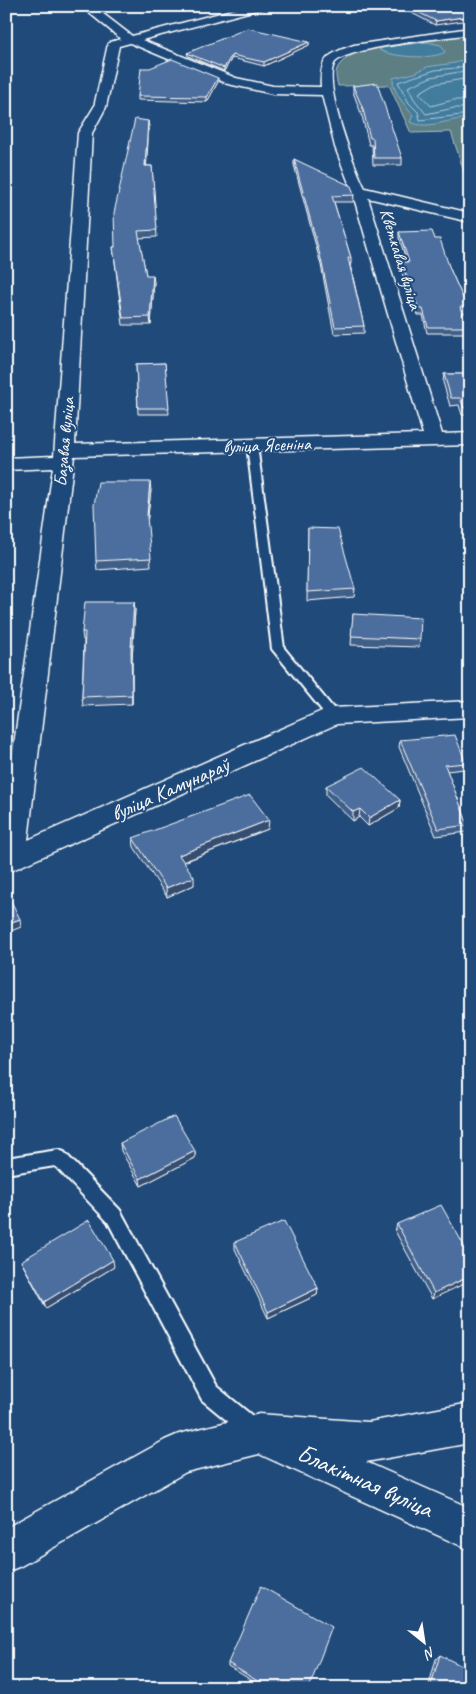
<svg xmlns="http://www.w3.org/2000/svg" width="476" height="1694" font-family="Caveat,sans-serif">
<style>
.green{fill:#5d7f84;stroke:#aebfc2}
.water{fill:#427b9d;stroke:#8eb0c4}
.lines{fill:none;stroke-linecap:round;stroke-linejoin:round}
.shore{stroke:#b3cad8;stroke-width:1}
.lane-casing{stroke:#fff;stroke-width:4}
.street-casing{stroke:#fff;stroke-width:3}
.lane{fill:#1f4a7a;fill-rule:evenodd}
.street{fill:#1f4a7a;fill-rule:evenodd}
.wall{fill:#415f88;stroke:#fff}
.shaded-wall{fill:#354d6f;stroke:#fff}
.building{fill:#4c6e9e;stroke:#fff}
.labels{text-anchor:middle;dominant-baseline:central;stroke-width:4;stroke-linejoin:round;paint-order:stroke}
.far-street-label{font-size:18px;fill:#fff;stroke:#1f4a7a}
.street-label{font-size:21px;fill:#fff;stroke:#1f4a7a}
.near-street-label{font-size:25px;fill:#fff;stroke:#1f4a7a}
</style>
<rect width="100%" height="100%" fill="#1f4a7a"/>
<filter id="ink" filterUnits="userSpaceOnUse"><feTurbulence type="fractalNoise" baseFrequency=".02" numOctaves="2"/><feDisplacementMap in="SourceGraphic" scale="10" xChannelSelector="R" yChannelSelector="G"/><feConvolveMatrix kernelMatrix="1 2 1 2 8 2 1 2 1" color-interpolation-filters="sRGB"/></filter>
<g filter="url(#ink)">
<!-- green -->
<path class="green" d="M470,34V190L451,132L411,133L389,85L338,86C336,78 334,71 340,64C359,41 440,38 470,34Z"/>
<!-- water -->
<g class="water">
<path d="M427,42L441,45L445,52C432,60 393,57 379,50L385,47Z"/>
<path d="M470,58V119C450,117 429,131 410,122L413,115C405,106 392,91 393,78L415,73L427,67L455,63Z"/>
</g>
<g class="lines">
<!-- shore -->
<g class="shore">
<polyline points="470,64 456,68 435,70 398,82 409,103 418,112 420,120 470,114"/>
<polyline points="470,70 431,77 408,87 414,99 426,114 454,108 470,108"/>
<polyline points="470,78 434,84 419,93 431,106 453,100 470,100"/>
</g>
<defs>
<g id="lane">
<polygon points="252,442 257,445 284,648 337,713 339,716 337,719 329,719 272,649 247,445"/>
<polygon points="58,1150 64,1152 120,1210 216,1386 261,1423 264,1430 261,1437 254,1440 247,1437 202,1400 108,1222 55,1166 6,1174 6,1158"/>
</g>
<g id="street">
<path d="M81,6H93L132,36L247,6H265L264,8L142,40L236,78L273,86L321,87C319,58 328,54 354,45L470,28V34C447,38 343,47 334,64C323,85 354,167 365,188L470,213V222L368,198L442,434L470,433V445L74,456L28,840L324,710L333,708L470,701V717L337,724L6,873V801L53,468L6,470V458L54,456L78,133L94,107L108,44L110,42L121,39ZM130,43L228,84L273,94L322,95L335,147L352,191L423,434L75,444L92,133L106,107L119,46Z"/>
<polygon points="470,1403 470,1443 366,1462 470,1508 470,1550 259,1454 186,1472 21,1566 6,1572 6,1528 165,1440 179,1434 259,1414 369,1422"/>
</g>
</defs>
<!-- lane casing -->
<use href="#lane" class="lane-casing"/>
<!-- street casing -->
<use href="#street" class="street-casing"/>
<!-- lane -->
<use href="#lane" class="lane"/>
<!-- street -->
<use href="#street" class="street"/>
</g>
<!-- wall -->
<g class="wall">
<polygon points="398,6 470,6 435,25"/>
<polygon points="309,42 309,45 264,66 232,58 224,71 188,56 187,53"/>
<polygon points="218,82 207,102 138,100 138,96"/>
<polygon points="353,86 402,158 402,165 373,165 372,145 369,145 362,116 353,92"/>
<polygon points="148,121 146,166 152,166 157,237 139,238 146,275 154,282 151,325 123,325 113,247 115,247"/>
<polygon points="294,159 354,195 353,202 334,202 351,258 351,264 350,264 364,326 364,333 334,334 321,265 294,165"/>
<polygon points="399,232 435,239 450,269 467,307 467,313 462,313 466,327 465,333 427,333 423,315 418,315 400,268 401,262 407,262 399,238"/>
<polygon points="165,363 169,414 138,414 136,364"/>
<polygon points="444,374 470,374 470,415 462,415 459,405 450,406 443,382"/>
<polygon points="151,490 147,523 151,566 97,570 96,561"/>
<polygon points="308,528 355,589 354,597 307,601"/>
<polygon points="134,602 135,610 132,659 132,704 83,706 82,697 84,640 83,640 82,632"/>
<polygon points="353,614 420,639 419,647 351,645"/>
<polygon points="400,740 466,763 464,769 447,771 468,825 467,832 436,836 399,747"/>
<polygon points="326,786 400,800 399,808 368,826 359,817 353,821 326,795"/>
<polygon points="268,829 184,862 194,885 167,897 134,847 133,838"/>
<polygon points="120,1143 195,1151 195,1158 141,1186 121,1151"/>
<polygon points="397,1224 470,1256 432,1299 395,1231"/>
<polygon points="235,1242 318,1288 317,1295 268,1318 235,1249"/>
<polygon points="21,1261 114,1267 46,1308 24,1267"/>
<polygon points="440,1655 470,1688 428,1688 436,1659"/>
<polygon points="228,1663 309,1688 264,1688 228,1666"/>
</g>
<!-- shaded-wall -->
<g class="shaded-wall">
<polygon points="470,16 470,20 435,25 436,21"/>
<polygon points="309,42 309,45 264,66 264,62"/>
<polygon points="232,55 232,58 224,71 224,68"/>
<polygon points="218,78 218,82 207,102 207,97"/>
<polygon points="148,121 149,127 146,173 145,166"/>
<polygon points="153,275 154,282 151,325 150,317"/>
<polygon points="150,482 151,490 147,524 147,516"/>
<polygon points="134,602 135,610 132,659 132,704 131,650"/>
<polygon points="400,800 399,808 368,826 369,818"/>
<polygon points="360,809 359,817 353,821 353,812"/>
<polygon points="269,820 268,829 180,863 179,855"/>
<polygon points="194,877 194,885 167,897 166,888"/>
<polygon points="20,919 21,927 6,933 6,924"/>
<polygon points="195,1151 195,1158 141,1186 140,1179"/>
<polygon points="113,1260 114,1267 46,1308 44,1302"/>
<polygon points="470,1276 470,1281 432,1299 434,1293"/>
<polygon points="318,1288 317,1295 268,1318 268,1312"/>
</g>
<!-- building -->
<g class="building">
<polygon points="406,6 470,6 470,16 436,21"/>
<polygon points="248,28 309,42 264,62 232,55 224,68 187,53"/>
<polygon points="172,59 218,78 207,97 138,96 141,68 150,68"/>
<polygon points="377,83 402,158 374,158 373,138 370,138 363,109 353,86"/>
<polygon points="135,119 148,121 145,166 152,166 157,230 138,231 146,275 153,275 150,317 123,318 113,247 115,247 114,213"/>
<polygon points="294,159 351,186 354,195 332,196 351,258 348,258 364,326 335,327 321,259"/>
<polygon points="432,231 435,239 440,239 450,269 467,307 460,307 466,327 428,327 423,309 419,309 401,262 409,262 399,232"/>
<polygon points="165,363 169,408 138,408 136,364"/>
<polygon points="444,374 470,374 470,407 464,408 460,398 451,398"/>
<polygon points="98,482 150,482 147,516 151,558 96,561 94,505"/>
<polygon points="308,528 338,529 355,589 307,592"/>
<polygon points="85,602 134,602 131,650 132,695 82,697 85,632 82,632"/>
<polygon points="353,614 421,618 420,639 351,636"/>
<polygon points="455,735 466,763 445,765 468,825 438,829 400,740"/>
<polygon points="364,767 400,800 369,818 360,809 353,812 326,786"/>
<polygon points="250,795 269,820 179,855 194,877 166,888 133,838"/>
<polygon points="6,891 20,919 6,924"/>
<polygon points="174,1116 195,1151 140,1179 120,1143"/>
<polygon points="441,1205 470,1256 470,1276 434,1293 397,1224"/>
<polygon points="89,1220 113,1260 44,1302 21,1261"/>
<polygon points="284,1221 318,1288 268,1312 235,1242"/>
<polygon points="261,1586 332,1627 309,1688 269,1688 228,1663"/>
<polygon points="440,1655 470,1670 470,1688 430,1688"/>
</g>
</g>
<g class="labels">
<!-- far-street labels -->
<g class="far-street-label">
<text transform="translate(401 259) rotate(73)">Кветкавая вуліца</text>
<text transform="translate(64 442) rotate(-85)">Базавая вуліца</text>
<text transform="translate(267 445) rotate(-2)">вуліца Ясеніна</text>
</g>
<!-- street labels -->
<g class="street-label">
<text transform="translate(170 789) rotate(-24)">вуліца Камунараў</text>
</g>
<!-- near-street labels -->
<g class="near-street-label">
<text transform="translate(365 1481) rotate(24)">Блакітная вуліца</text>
</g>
</g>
<!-- margin -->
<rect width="476" height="1694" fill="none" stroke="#1f4a7a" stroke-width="25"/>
<rect x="12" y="12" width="451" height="1669" fill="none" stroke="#fff" stroke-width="2" filter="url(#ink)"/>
<!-- north arrow -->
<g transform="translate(424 1642) rotate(150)" stroke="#1f4a7a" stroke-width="4" paint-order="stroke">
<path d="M0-4L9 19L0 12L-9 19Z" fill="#ffffff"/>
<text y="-8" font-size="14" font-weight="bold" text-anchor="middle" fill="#ffffff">N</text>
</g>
</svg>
